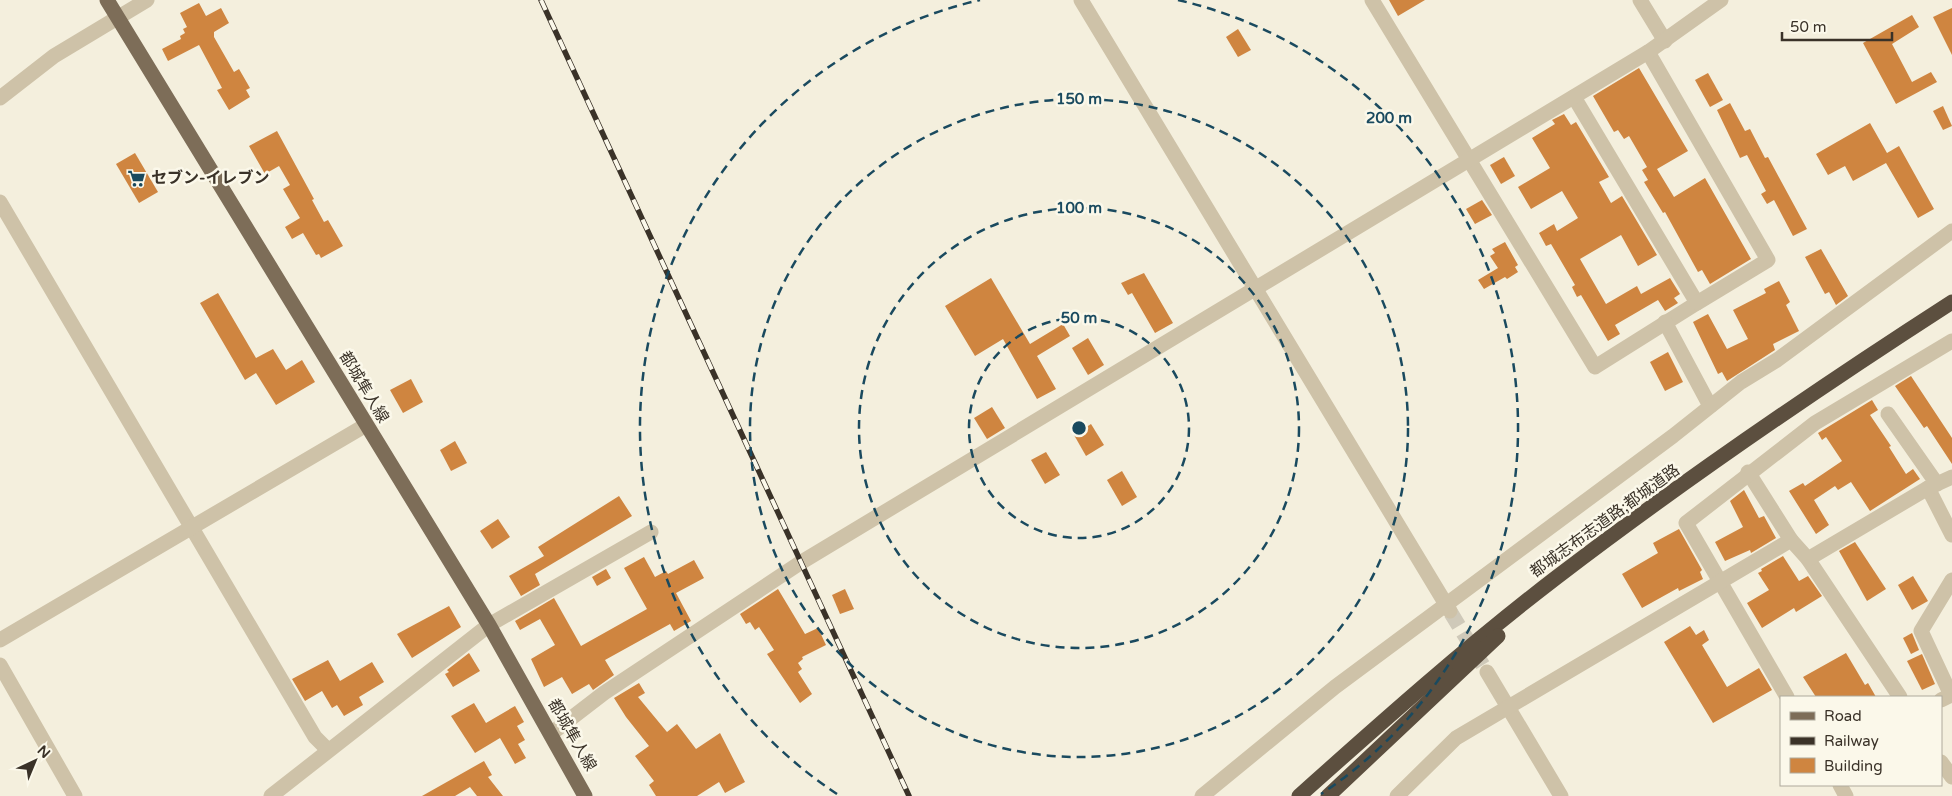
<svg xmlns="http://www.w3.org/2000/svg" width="1952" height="796" font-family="'Varela Round','Noto Sans JP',sans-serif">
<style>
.building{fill:#cf8540}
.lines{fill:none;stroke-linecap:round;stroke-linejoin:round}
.minor-tunnel{stroke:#cfc9b9;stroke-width:15;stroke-dasharray:15 8;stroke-linecap:butt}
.minor{stroke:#cec2a8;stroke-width:15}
.major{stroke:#7d6d58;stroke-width:15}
.highway{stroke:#5c4f3f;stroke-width:15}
.rail-casing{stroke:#3a3228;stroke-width:5.5}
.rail{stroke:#fbf8ea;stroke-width:4;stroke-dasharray:11;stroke-linecap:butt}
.ring{fill:none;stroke:#1a4a5f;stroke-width:2.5;stroke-dasharray:9 6}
.labels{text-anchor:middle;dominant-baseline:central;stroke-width:5;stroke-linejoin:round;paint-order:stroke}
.poi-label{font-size:16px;font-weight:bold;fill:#3a3228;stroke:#fbf8ea;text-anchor:start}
.street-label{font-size:16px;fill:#3a3228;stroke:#fbf8ea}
.centre{fill:#1a4a5f;stroke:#fbf8ea;stroke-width:2.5}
.ring-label{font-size:15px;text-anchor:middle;font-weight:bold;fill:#1a4a5f;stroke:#fbf8ea;stroke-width:5;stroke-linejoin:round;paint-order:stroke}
</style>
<rect width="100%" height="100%" fill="#f4efdd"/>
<!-- building -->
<g class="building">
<polygon points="1389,0 1425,0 1398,16"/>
<polygon points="199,3 206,16 221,8 229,23 214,32 214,37 234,72 239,69 250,88 246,90 250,97 229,110 217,90 222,88 199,45 168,61 162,49 181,39 180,36 185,33 183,29 187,27 180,13"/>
<polygon points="1952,8 1952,55 1933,17"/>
<polygon points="1912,15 1919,27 1892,44 1912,82 1931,72 1937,82 1896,104 1863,43"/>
<polygon points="1238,29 1251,50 1238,57 1226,37"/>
<polygon points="1639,68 1688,151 1657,169 1674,197 1705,178 1751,259 1710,284 1702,270 1698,272 1665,212 1663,213 1644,182 1648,180 1642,170 1647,167 1629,136 1624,139 1618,130 1614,132 1593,96"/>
<polygon points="1708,73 1723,100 1710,107 1695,80"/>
<polygon points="1730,103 1745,131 1750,129 1765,158 1768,157 1807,229 1793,236 1774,200 1767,204 1761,194 1766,191 1747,155 1740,158 1717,110"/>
<polygon points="1943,106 1952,126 1943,130 1933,111"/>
<polygon points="1564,114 1571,125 1576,122 1609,177 1599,182 1611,203 1622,196 1657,255 1638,266 1621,235 1580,259 1606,304 1637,286 1641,294 1670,278 1680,294 1674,298 1678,303 1665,311 1658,300 1615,325 1620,334 1608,341 1581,295 1577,297 1572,287 1575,285 1551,244 1546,246 1539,233 1554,224 1557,231 1578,218 1562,191 1531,209 1518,187 1550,168 1532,138 1555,124 1552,120"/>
<polygon points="1870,123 1887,153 1899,146 1934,209 1918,218 1886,163 1853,181 1845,166 1828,175 1816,154"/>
<polygon points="277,131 314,199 312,200 324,222 328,220 343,246 321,258 319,254 316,255 303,233 292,239 285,227 300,218 283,189 290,185 279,166 265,174 249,146"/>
<polygon points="135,153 158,192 139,203 116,164"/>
<polygon points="1504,157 1515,176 1501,184 1490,165"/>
<polygon points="1482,200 1492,215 1475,224 1466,209"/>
<polygon points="1505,242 1518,265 1515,267 1518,272 1507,279 1505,277 1484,289 1478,280 1498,268 1490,256 1495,253 1492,249"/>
<polygon points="1821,249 1848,296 1836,305 1829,292 1825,294 1805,257"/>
<polygon points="1144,273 1173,323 1155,333 1132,293 1128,295 1121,283"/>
<polygon points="991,278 1030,344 1063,324 1070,336 1037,356 1056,389 1037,399 1003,339 975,356 945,306"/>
<polygon points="1779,281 1790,302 1786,305 1799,331 1773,344 1775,350 1727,381 1722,372 1718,374 1693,322 1708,314 1727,349 1748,339 1733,310 1766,293 1764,289"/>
<polygon points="218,293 256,358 273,349 286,370 302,360 315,382 276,405 256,373 245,380 200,303"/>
<polygon points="1088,338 1104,365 1088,375 1072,348"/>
<polygon points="1668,352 1683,382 1665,391 1650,362"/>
<polygon points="1911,376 1952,438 1952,464 1927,426 1924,428 1895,386"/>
<polygon points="411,379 423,402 403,413 390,390"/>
<polygon points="1872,400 1878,410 1870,415 1891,446 1889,447 1906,474 1913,469 1920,479 1870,511 1851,482 1838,490 1835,486 1814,500 1829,525 1816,534 1789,491 1803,483 1805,486 1842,461 1826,437 1822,440 1818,433"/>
<polygon points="992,407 1005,428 987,439 974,418"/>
<polygon points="1091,424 1104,445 1086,456 1074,435"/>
<polygon points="455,441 467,463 451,471 440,450"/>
<polygon points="1046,452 1060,475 1045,484 1031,460"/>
<polygon points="1122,471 1137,497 1122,506 1107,480"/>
<polygon points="1744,490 1759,518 1764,516 1776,538 1751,553 1750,550 1725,561 1715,542 1743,527 1730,501"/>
<polygon points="619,496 632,516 535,574 540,585 521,596 509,576 544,556 538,547"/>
<polygon points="498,519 510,537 492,549 480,531"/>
<polygon points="1679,529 1702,570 1700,572 1703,579 1679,591 1678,588 1642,608 1622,574 1658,553 1653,543"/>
<polygon points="1855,542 1886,589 1867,601 1839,551"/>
<polygon points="1783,556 1799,581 1808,576 1822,596 1796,612 1794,608 1762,628 1747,603 1769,590 1758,573 1762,571 1761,569"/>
<polygon points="644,557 655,577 666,571 668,574 694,560 704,578 676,593 691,621 674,631 670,624 605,660 614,675 593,690 589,684 572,694 562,677 544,687 531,659 555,645 540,619 520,630 515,621 554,598 581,646 647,609 624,568"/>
<polygon points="606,569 611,578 597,586 592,577"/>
<polygon points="1913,576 1928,601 1912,610 1898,585"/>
<polygon points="778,589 805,634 818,628 826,645 802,657 803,659 798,663 802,669 798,672 812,694 800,703 767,654 774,650 759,627 755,630 750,622 746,624 740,614"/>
<polygon points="845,589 854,609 840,614 832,595"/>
<polygon points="449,606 461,627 412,658 397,634"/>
<polygon points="1690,626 1696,635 1704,630 1709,640 1702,645 1727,687 1759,668 1772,690 1713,723 1664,642"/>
<polygon points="1912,633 1919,650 1911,654 1903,638"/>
<polygon points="469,653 480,671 453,687 445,674 449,672 447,670"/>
<polygon points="1846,653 1865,685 1868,683 1876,697 1816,697 1803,677"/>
<polygon points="1922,654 1935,684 1922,690 1907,661"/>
<polygon points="328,660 340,681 372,662 384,682 359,697 363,705 344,716 337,705 332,708 322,691 305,701 292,679"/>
<polygon points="639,683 645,693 638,697 667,732 677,724 696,749 720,733 745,782 725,793 719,782 697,796 656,796 649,785 654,781 635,756 649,746 626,717 614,698"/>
<polygon points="474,703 486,723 515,706 524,722 517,726 525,740 518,744 526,758 515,764 500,738 475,753 451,716"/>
<polygon points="484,761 492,775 488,777 503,796 477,796 470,787 455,796 422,796"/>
</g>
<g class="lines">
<!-- minor-tunnel -->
<polyline class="minor-tunnel" points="1451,613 1487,672"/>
<!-- minor -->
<g class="minor">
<polyline points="1081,0 1450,611"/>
<polyline points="1372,0 1595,367 1697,303 1574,97"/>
<polyline points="1640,0 1665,41"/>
<polyline points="1648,52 1768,260 1697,303"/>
<polyline points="0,98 54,56 147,0"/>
<polyline points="0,202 315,737 328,750"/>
<polyline points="1665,322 1710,406"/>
<polyline points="1888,414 1937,484"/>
<polyline points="1748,472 1791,540"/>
<polyline points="1928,488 1952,535"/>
<polyline points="1808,559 1900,697"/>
<polyline points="0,640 366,425"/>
<polyline points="0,665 75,796"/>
<polyline points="1487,672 1561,796"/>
<polyline points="1787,697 1686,523 1815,423 1952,341"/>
<polyline points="1941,700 1951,695 1921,631 1952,580"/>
<polyline points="552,733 604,693 800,563 1648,52 1721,0"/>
<polyline points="1941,762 1952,777"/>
<polyline points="1840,785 1846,796"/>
<polyline points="271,796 489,625 651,532"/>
<polyline points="1202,796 1335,687 1673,436 1741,382 1777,360 1952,231"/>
<polyline points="1397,796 1456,738 1791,540 1808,559 1928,488 1952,477"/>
</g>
<!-- major -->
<polyline class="major" points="107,0 489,625 585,796"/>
<!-- highway -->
<g class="highway">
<path d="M1299,796C1383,721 1467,646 1557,577C1684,480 1817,389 1952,302"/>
<polyline points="1328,796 1498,636"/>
</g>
<defs>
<polyline id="rail" points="541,0 909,796"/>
</defs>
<!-- rail casing -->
<use href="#rail" class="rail-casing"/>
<!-- rail -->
<use href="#rail" class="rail"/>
</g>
<!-- distance rings -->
<g class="ring">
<circle cx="1079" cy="428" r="110"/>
<circle cx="1079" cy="428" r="220"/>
<circle cx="1079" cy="428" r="329"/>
<path d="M837 794A439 439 0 0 1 980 0M1178 0A439 439 0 0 1 1321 794"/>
</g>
<!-- icons -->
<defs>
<symbol id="supermarket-bare" viewBox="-9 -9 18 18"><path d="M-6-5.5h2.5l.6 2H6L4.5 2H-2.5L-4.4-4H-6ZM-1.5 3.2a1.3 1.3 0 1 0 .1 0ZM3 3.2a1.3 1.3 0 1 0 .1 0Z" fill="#1a4a5f" stroke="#fbf8ea" stroke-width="2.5" paint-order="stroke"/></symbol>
</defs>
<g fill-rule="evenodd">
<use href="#supermarket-bare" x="124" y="166" width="25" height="25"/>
</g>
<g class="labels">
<!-- poi labels -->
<g class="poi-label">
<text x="151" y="178">セブン-イレブン</text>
</g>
<!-- street labels -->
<g class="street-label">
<text transform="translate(364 387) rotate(59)">都城隼人線</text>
<text transform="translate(1605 521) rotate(-36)">都城志布志道路;都城道路</text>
<text transform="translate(572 735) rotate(60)">都城隼人線</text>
</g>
</g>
<circle cx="1079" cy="428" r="8" class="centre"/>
<g class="ring-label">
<text x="1079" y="104">150 m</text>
<text x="1389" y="123">200 m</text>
<text x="1079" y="213">100 m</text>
<text x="1079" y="323">50 m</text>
</g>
<!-- legend -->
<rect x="1780" y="696" width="162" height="90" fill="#fbf8ea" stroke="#aea99c"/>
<rect x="1790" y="712" width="25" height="8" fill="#7d6d58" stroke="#aea99c"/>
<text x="1824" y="721" font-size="15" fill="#3a3228">Road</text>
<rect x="1790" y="737" width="25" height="8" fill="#3a3228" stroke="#aea99c"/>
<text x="1824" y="746" font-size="15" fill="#3a3228">Railway</text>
<rect x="1790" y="758" width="25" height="15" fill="#cf8540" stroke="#aea99c"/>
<text x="1824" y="771" font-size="15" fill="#3a3228">Building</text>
<!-- north arrow -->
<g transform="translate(35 761) rotate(44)" stroke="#fbf8ea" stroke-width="4" paint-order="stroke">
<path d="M0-4L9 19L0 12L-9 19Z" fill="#3a3228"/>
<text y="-8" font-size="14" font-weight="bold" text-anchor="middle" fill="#3a3228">N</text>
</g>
<!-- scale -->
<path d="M1782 32v8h110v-8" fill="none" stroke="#3a3228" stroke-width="2.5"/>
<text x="1790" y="32" font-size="15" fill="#3a3228" stroke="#fbf8ea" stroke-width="4" paint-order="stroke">50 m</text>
</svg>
